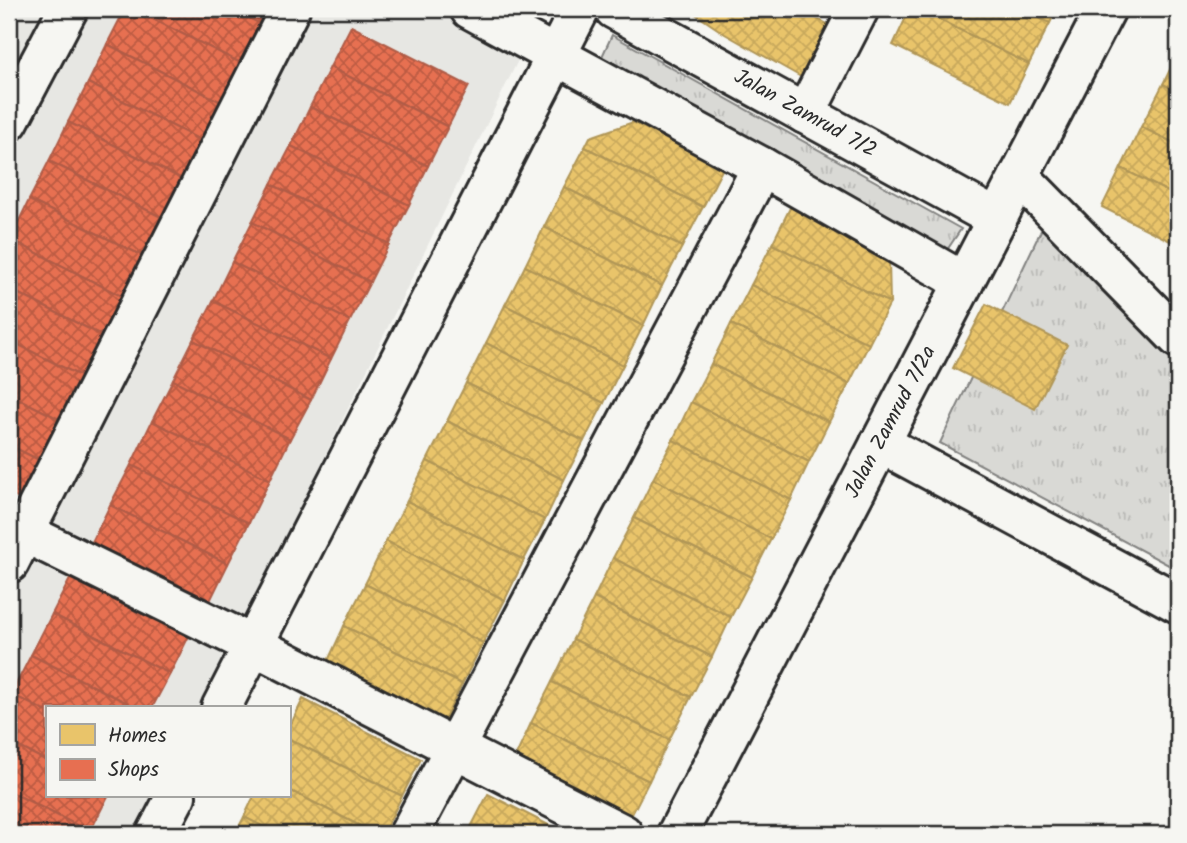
<svg xmlns="http://www.w3.org/2000/svg" width="1187" height="843" font-family="Kalam,sans-serif">
<style>
.built{fill:#e7e7e3}
.grass{fill:url(#grass-tufts);stroke:#828280;stroke-width:2}
.homes{fill:url(#homes-cross-hatch);stroke:#b09657;stroke-width:2}
.shops{fill:url(#shops-cross-hatch);stroke:#af5b46;stroke-width:2}
.lines{fill:none;stroke-linecap:round;stroke-linejoin:round}
.minor-casing{stroke:#2b2b2b;stroke-width:44}
.minor{stroke:#f6f6f2;stroke-width:38}
.labels{text-anchor:middle;dominant-baseline:central;stroke-width:7;stroke-linejoin:round;paint-order:stroke}
.street-label{font-size:21px;fill:#2b2b2b;stroke:#f6f6f2}
</style>
<defs>
<pattern id="grass-tufts" width="24" height="20" patternUnits="userSpaceOnUse" patternTransform="scale(1.75)"><rect width="24" height="20" fill="#d9d9d5"/><path d="M3 7l-1-3M5 7V3M7 7l1-3M15 17l-1-3M17 17v-4M19 17l1-3" fill="none" stroke="#babab7"/></pattern>
<pattern id="homes-cross-hatch" width="8" height="8" patternUnits="userSpaceOnUse" patternTransform="scale(1.75)"><rect width="8" height="8" fill="#e9c46a"/><path d="M0 0l8 8M0 8l8-8" fill="none" stroke="#c8a95c"/></pattern>
<pattern id="shops-cross-hatch" width="8" height="8" patternUnits="userSpaceOnUse" patternTransform="scale(1.75)"><rect width="8" height="8" fill="#e76f51"/><path d="M0 0l8 8M0 8l8-8" fill="none" stroke="#bb5b43"/></pattern>
</defs>
<rect width="100%" height="100%" fill="#f6f6f2"/>
<filter id="ink" filterUnits="userSpaceOnUse"><feTurbulence type="fractalNoise" baseFrequency=".0143" numOctaves="2"/><feDisplacementMap in="SourceGraphic" scale="14" xChannelSelector="R" yChannelSelector="G"/><feConvolveMatrix kernelMatrix="1 2 1 2 8 2 1 2 1" color-interpolation-filters="sRGB"/></filter>
<g filter="url(#ink)">
<!-- built -->
<polygon class="built" points="9,9 543,9 202,708 47,708 47,796 159,796 140,834 9,834"/>
<!-- grass -->
<g class="grass">
<polygon points="612,35 961,229 941,259 599,63"/>
<polygon points="1045,222 1178,367 1178,570 940,443"/>
</g>
<!-- homes -->
<g class="homes">
<polygon points="688,9 799,9 829,25 801,77 725,34"/>
<polygon points="910,9 918,9 1029,64 1010,103 893,45"/>
<polygon points="918,9 1021,9 1050,23 1029,64"/>
<polygon points="1021,9 1057,9 1050,23"/>
<polygon points="1178,53 1178,92 1163,84"/>
<polygon points="1163,84 1178,92 1178,145 1141,127"/>
<polygon points="633,122 723,168 703,207 585,147 590,137"/>
<polygon points="1141,127 1178,145 1178,197 1121,168"/>
<polygon points="585,147 703,207 682,247 564,187"/>
<polygon points="1121,168 1178,197 1178,245 1102,207"/>
<polygon points="564,187 682,247 662,286 544,227"/>
<polygon points="791,206 889,260 890,303 772,244"/>
<polygon points="544,227 662,286 643,326 525,266"/>
<polygon points="772,244 890,303 869,344 751,285"/>
<polygon points="525,266 643,326 623,365 505,305"/>
<polygon points="751,285 869,344 849,384 731,324"/>
<polygon points="986,304 1067,345 1035,409 953,368"/>
<polygon points="505,305 623,365 604,403 486,343"/>
<polygon points="731,324 849,384 829,422 711,364"/>
<polygon points="486,343 604,403 584,441 466,383"/>
<polygon points="711,364 829,422 809,462 691,402"/>
<polygon points="466,383 584,441 564,480 447,421"/>
<polygon points="691,402 809,462 791,500 673,440"/>
<polygon points="447,421 564,480 545,520 427,461"/>
<polygon points="673,440 791,500 771,539 653,479"/>
<polygon points="427,461 545,520 524,560 407,501"/>
<polygon points="653,479 771,539 752,577 634,518"/>
<polygon points="407,501 524,560 505,600 386,541"/>
<polygon points="634,518 752,577 731,617 613,558"/>
<polygon points="386,541 505,600 483,643 365,584"/>
<polygon points="613,558 731,617 712,657 594,598"/>
<polygon points="365,584 483,643 462,684 344,626"/>
<polygon points="594,598 712,657 691,697 573,639"/>
<polygon points="344,626 462,684 443,723 326,665"/>
<polygon points="573,639 691,697 669,740 552,682"/>
<polygon points="552,682 669,740 649,781 531,723"/>
<polygon points="303,699 421,759 402,796 289,739 289,728"/>
<polygon points="531,723 649,781 629,820 513,762"/>
<polygon points="289,739 402,796 383,834 376,834 289,790"/>
<polygon points="289,790 376,834 278,834 244,817 254,796 289,796"/>
<polygon points="488,794 566,834 471,834 468,833"/>
<polygon points="244,817 278,834 235,834"/>
</g>
<!-- shops -->
<g class="shops">
<polygon points="125,9 133,9 245,65 225,104 107,44"/>
<polygon points="133,9 231,9 265,26 245,65"/>
<polygon points="231,9 273,9 265,26"/>
<polygon points="351,26 469,86 448,127 330,67"/>
<polygon points="107,44 225,104 206,143 88,83"/>
<polygon points="330,67 448,127 428,166 310,107"/>
<polygon points="88,83 206,143 186,181 68,122"/>
<polygon points="310,107 428,166 409,205 291,146"/>
<polygon points="68,122 186,181 167,220 49,161"/>
<polygon points="291,146 409,205 389,244 271,184"/>
<polygon points="49,161 167,220 147,258 29,200"/>
<polygon points="271,184 389,244 370,282 252,222"/>
<polygon points="29,200 147,258 127,299 10,239"/>
<polygon points="252,222 370,282 350,321 232,262"/>
<polygon points="10,239 127,299 107,338 9,289"/>
<polygon points="232,262 350,321 331,359 213,301"/>
<polygon points="9,289 107,338 86,379 9,340"/>
<polygon points="213,301 331,359 311,400 193,340"/>
<polygon points="9,340 86,379 65,422 9,394"/>
<polygon points="193,340 311,400 290,439 173,380"/>
<polygon points="173,380 290,439 270,480 152,421"/>
<polygon points="9,394 65,422 45,463 9,445"/>
<polygon points="152,421 270,480 249,523 131,465"/>
<polygon points="9,445 45,463 25,502 9,494"/>
<polygon points="131,465 249,523 228,564 110,505"/>
<polygon points="110,505 228,564 209,603 91,544"/>
<polygon points="71,577 189,636 170,674 52,614"/>
<polygon points="52,614 170,674 152,708 137,708 31,655"/>
<polygon points="31,655 137,708 47,708 47,712 11,694"/>
<polygon points="11,694 47,712 47,761 9,742 9,699"/>
<polygon points="9,742 47,761 47,796 108,796 90,832 9,791"/>
<polygon points="9,791 90,832 89,834 9,834"/>
</g>
<g class="lines">
<defs>
<g id="minor">
<polyline points="470,9 762,167 964,282"/>
<polyline points="614,9 997,219"/>
<polyline points="805,114 859,9"/>
<polyline points="9,121 68,9"/>
<polyline points="1019,176 1178,338"/>
<polyline points="880,443 1178,603"/>
<polyline points="9,525 253,645 623,834"/>
<polyline points="9,563 290,9"/>
<polyline points="221,708 580,9"/>
<polyline points="156,834 176,796"/>
<polyline points="409,834 762,167"/>
<polyline points="677,834 1106,9"/>
</g>
</defs>
<!-- minor casing -->
<use href="#minor" class="minor-casing"/>
<!-- minor -->
<use href="#minor" class="minor"/>
</g>
</g>
<g class="labels">
<!-- street labels -->
<g class="street-label">
<text transform="translate(805 114) rotate(29)">Jalan Zamrud 7/2</text>
<text transform="translate(891 422) rotate(-62)">Jalan Zamrud 7/2a</text>
</g>
</g>
<!-- margin -->
<rect width="1187" height="843" fill="none" stroke="#f6f6f2" stroke-width="35"/>
<rect x="18" y="18" width="1152" height="808" fill="none" stroke="#2b2b2b" stroke-width="2.5" filter="url(#ink)"/>
<!-- legend -->
<rect x="46" y="706" width="245" height="91" fill="#f6f6f2" stroke="#a5a5a2" stroke-width="2"/>
<rect x="60" y="724" width="35" height="21" fill="#e9c46a" stroke="#a5a5a2" stroke-width="2"/>
<text x="108" y="742" font-size="21" fill="#2b2b2b">Homes</text>
<rect x="60" y="759" width="35" height="21" fill="#e76f51" stroke="#a5a5a2" stroke-width="2"/>
<text x="108" y="776" font-size="21" fill="#2b2b2b">Shops</text>
</svg>
